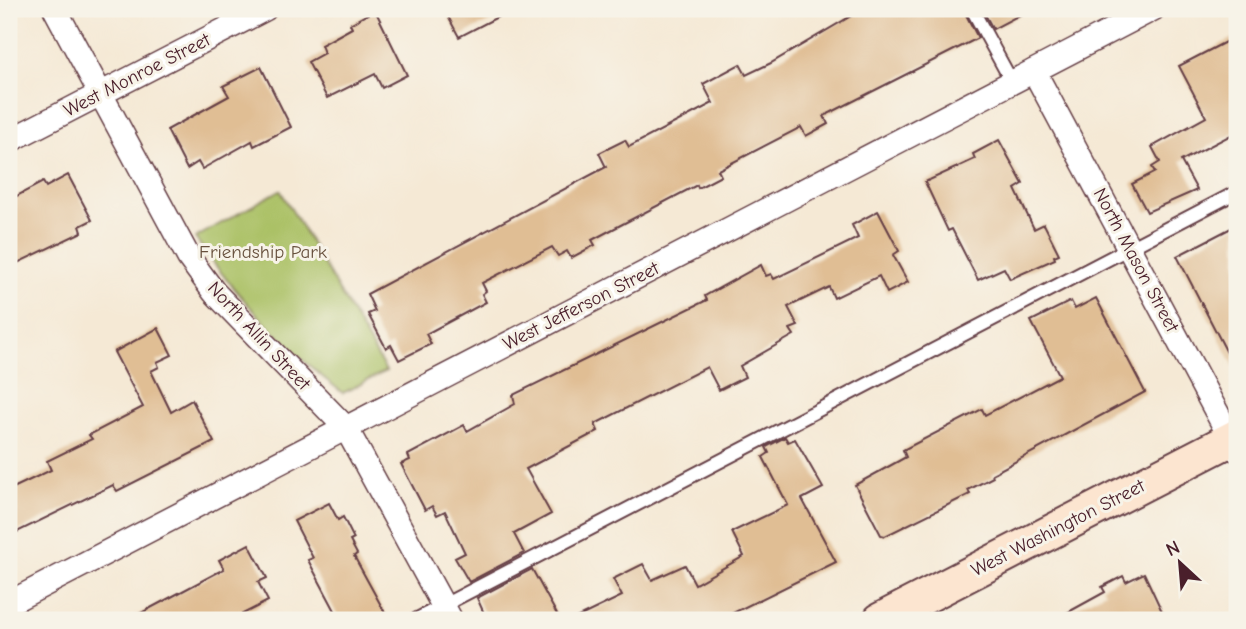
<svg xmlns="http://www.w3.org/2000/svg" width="1246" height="629" font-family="'Comic Neue',sans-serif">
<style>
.green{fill:#abc166;stroke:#7a7048;stroke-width:2}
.building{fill:#e0be94}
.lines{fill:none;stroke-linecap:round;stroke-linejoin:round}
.service-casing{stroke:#643d44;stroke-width:16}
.minor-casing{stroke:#643d44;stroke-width:26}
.secondary-casing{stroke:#643d44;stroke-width:37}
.service{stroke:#fff;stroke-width:12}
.minor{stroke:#fff;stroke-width:23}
.secondary{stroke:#fce5d0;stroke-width:33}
.labels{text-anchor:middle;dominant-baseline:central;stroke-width:6;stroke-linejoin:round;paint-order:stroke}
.street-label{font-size:19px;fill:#4a1f2b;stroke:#f7f3e8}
.park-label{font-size:19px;fill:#67503d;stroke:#f7f3e8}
</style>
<rect width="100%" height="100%" fill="#f7f3e8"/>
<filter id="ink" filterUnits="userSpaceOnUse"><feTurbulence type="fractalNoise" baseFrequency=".0143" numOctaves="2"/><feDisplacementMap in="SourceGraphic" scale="14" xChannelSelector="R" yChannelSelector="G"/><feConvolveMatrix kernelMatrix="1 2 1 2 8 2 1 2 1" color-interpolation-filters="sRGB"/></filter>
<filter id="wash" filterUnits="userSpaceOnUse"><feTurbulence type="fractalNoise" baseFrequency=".00686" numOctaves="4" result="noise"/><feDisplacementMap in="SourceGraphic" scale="28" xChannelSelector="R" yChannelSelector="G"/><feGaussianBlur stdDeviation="1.57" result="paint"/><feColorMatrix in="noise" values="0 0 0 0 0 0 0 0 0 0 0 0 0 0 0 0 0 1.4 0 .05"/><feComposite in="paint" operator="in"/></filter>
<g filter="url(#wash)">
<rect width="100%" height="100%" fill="#f5e9d5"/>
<!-- green -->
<path class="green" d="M280,190L386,371L343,393C289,353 233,292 195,238Z"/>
<g id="blocks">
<!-- building -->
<g class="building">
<polygon points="444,9 513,9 459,37"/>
<polygon points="863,9 963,9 978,38 824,116 828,124 806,136 801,127 718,170 721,176 698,188 697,185 592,240 595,245 571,258 567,251 558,256 552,247 482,283 486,291 482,294 486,302 426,334 431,344 399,360 391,345 386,348 368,314 375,311 367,294 606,167 599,153 625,140 629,147 713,103 703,84 740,64 746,75 771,63"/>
<polygon points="982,9 1031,9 993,29"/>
<polygon points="375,10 407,75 382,88 375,74 327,98 308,62 324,53 321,45 352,28 350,24"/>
<polygon points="1237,36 1237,132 1181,161 1197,190 1147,212 1132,184 1155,172 1152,167 1160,162 1152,147 1206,117 1179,66"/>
<polygon points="261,67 291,127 254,146 252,141 202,169 198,162 187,169 167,130 229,96 223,86"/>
<polygon points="999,140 1023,184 1015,189 1034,229 1044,224 1059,254 1054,256 1055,259 1010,279 1004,268 978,280 952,229 948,231 925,182 975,159 973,154"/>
<polygon points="68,175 92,220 80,226 82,232 9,267 9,200 43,182 46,187"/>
<polygon points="878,211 899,251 893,255 908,282 887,293 879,276 834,298 829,287 788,307 798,326 790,329 794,335 740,366 745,377 719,390 707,367 595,424 598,431 526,469 551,514 514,534 524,553 469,582 455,558 465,553 445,511 437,515 432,506 425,510 401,464 410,460 408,455 464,425 467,431 515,404 513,395 707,300 705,296 761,265 766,276 771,274 774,279 858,238 852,225"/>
<polygon points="1237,225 1237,372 1177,256"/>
<polygon points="1096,298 1145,392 992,474 993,477 968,490 970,494 885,536 881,535 855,485 906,457 903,450 982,409 985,415 1060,376 1031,321 1071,301 1075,309"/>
<polygon points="158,328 172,355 157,362 159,367 151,371 171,412 192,400 214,442 117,491 113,485 9,536 9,490 51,470 47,461 92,439 89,435 143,407 114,352"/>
<polygon points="785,437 788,442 795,439 823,488 802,499 836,562 719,620 572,620 622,596 613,579 643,564 652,580 685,565 695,584 744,556 732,532 788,505 763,457 769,453 766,447"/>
<polygon points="329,503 338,520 343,517 354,539 350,541 357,554 354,556 389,620 340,620 308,560 313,558 294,521"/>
<polygon points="249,544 267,578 258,582 268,601 231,620 128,620 224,569 219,560"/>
<polygon points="532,569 560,620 487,620 477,598"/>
<polygon points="1144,573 1166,620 1054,620 1105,592 1102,587 1123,576 1126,582"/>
</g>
</g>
</g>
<g filter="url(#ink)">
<use href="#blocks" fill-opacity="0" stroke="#643d44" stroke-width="2"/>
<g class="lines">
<defs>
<g id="service">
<polyline points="972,9 1012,82"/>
<polyline points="415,620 1237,192"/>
</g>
<g id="minor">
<polyline points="55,9 189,258 214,292 346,428 451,620"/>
<polyline points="1034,71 1237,450"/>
<polyline points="9,141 265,9"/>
<polyline points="9,603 1153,9"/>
</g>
<polyline id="secondary" points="880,620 1237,436"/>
</defs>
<!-- service casing -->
<use href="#service" class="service-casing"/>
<!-- minor casing -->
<use href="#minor" class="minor-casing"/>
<!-- secondary casing -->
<use href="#secondary" class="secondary-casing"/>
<!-- service -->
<use href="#service" class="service"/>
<!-- minor -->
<use href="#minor" class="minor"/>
<!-- secondary -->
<use href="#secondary" class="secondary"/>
</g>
</g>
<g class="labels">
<!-- street labels -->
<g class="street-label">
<text transform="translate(137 75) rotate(-27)">West Monroe Street</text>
<text transform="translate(1136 260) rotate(62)">North Mason Street</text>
<text transform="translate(581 306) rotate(-27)">West Jefferson Street</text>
<text transform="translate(259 336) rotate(47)">North Allin Street</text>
<text transform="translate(1058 528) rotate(-27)">West Washington Street</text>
</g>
<!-- park labels -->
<g class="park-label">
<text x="263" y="252">Friendship Park</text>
</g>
</g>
<!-- margin -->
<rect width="1246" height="629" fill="none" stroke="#f7f3e8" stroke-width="35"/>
<!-- north arrow -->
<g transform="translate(1180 563) rotate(334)" stroke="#f7f3e8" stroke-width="5" paint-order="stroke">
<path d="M0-5L12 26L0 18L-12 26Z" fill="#4a1f2b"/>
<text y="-10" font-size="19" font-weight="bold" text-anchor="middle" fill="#4a1f2b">N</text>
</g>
</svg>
